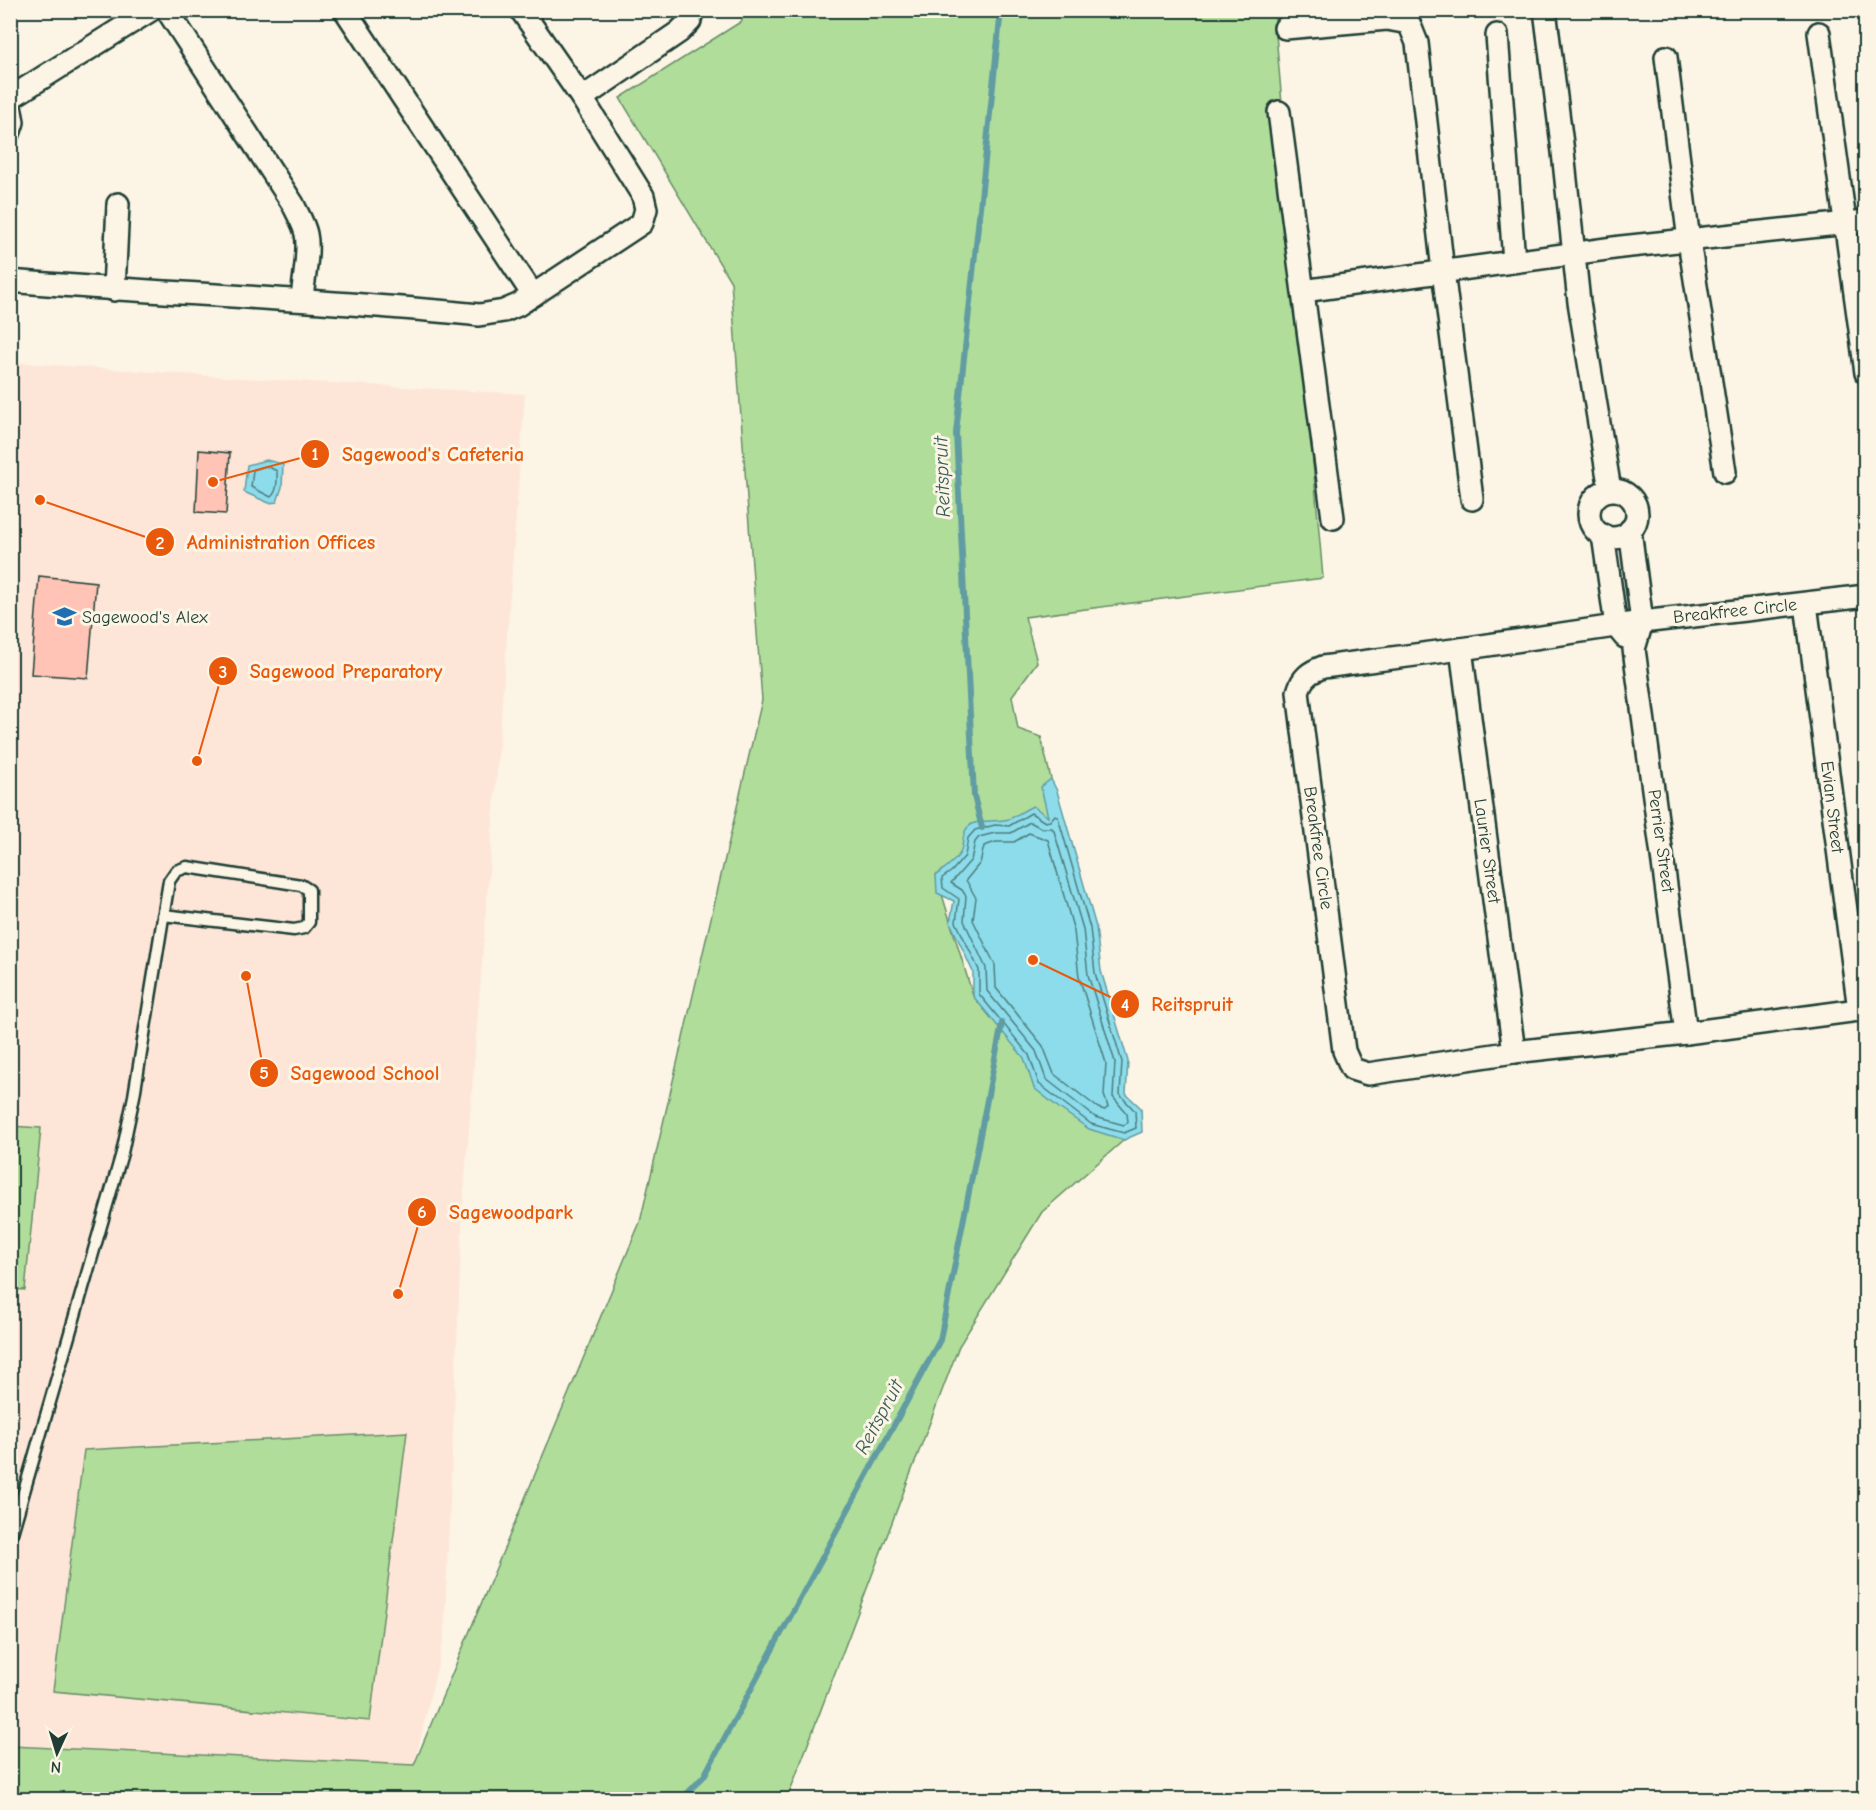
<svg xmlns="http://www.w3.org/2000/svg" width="1876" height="1810" font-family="'Comic Neue',sans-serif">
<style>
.built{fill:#fde6d7}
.green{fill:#b1dd9b;stroke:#688d68;stroke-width:1.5}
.water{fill:#8ddceb;stroke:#619ca2;stroke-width:1.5}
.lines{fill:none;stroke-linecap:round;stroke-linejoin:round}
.shore{stroke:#4b7d7d;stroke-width:1.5}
.stream{stroke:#619ca2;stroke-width:6}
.building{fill:#ffc4b6;stroke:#1f3d34;stroke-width:1.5}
.lane-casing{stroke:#1f3d34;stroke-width:15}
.street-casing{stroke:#1f3d34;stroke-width:26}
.lane{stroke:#fcf5e5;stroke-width:10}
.street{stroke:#fcf5e5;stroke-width:21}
.labels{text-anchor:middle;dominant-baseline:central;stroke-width:6;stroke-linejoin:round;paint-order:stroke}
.street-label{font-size:18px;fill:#1f3d34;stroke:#fcf5e5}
.poi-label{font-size:18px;fill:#1f3d34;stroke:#fcf5e5;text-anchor:start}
.water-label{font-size:20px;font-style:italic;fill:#355d59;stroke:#fcf5e5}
.leader{fill:none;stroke:#e8590c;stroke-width:2}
.callout-dot{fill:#e8590c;stroke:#fcf5e5;stroke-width:2}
.mark-label{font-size:18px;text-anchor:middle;font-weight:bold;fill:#fff}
.callout-label{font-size:20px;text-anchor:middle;font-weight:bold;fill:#e8590c;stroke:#fcf5e5;stroke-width:6;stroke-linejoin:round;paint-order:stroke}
</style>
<rect width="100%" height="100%" fill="#fcf5e5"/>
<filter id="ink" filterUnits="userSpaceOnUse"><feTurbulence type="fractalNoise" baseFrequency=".0167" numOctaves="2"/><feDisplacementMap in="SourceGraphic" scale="12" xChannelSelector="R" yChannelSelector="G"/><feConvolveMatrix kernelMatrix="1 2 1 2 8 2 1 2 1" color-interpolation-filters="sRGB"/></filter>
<g filter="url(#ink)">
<!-- built -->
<polygon class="built" points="11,362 227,377 525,394 499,746 463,1206 444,1639 414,1766 11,1746"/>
<!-- green -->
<g class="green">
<polygon points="741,11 1274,11 1323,578 1025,617 1037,662 1012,696 1018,729 1041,737 1051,779 1048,818 936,875 973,996 993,1020 1124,1140 1042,1212 959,1346 787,1799 11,1800 11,1746 414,1765 640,1222 762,700 731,282 620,98 742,21"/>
<polygon points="10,1126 41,1128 25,1290 11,1289"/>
<polygon points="407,1432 370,1721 53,1691 84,1450"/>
</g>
<!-- water -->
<g class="water">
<polygon points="266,460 283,464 282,487 277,502 269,503 244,492 247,465"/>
<path d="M1051,779L1057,791L1096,927L1101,971L1128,1061L1126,1094L1141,1108L1142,1132L1124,1140L1089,1129L1059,1108L1034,1088L1024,1058L973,996V972L950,922L954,901L937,893L936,875C944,869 955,862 960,853C965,843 960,831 972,824C982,819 1001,822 1009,819C1016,816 1024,810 1033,806L1048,817L1041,787Z"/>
</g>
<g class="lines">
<!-- shore -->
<g class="shore">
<path d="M266,466L277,471C277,480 278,491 271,497L251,487L253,470Z"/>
<polygon points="1031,813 1045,822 1050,821 1055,815 1058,817 1090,928 1095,973 1122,1062 1120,1095 1135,1111 1136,1128 1124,1133 1091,1124 1039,1084 1029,1055 979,994 979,970 956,922 959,899 943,888 942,878 952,871 965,856 968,838 975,830 995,825 1009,826"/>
<polygon points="1030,822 1041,828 1052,828 1054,831 1083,929 1088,975 1115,1062 1113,1097 1127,1114 1128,1122 1124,1125 1095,1117 1046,1079 1036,1051 987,991 986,968 964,921 966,896 962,890 951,883 971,860 975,842 979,837 995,833 1011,833"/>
<polygon points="1029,833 1048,840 1074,931 1079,977 1106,1063 1104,1095 1108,1107 1105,1110 1098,1108 1054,1074 1043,1046 996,988 995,965 973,920 976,898 966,880 980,863 984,846 996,842 1014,842"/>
</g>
<!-- stream -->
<g class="stream">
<polyline points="982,828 974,796 956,433 1001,10"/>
<polyline points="681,1800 704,1776 940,1340 1002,1023"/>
</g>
</g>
<!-- building -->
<g class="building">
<polygon points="199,450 230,453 226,514 196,512"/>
<polygon points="39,576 96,582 88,678 31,674"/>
</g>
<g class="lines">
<defs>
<polyline id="lane" points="10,1540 122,1153 134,1096 169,881 176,871 187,867 301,885 309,890 309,922 304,928 294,930 163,915"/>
<g id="street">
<path d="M167,10L293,204C297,213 304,224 306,234C310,252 303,281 302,300"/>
<polyline points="345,10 533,295"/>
<polyline points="1545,10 1563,152 1579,302 1610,490"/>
<polyline points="1285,28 1387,19 1409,23 1417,43 1443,271 1472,499"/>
<polyline points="1819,33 1866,373"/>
<polyline points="1497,35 1514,261"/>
<polyline points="1666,57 1689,241 1725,472"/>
<polyline points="10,98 151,10"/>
<polyline points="582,98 679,32 690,21 692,10"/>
<polyline points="10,106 13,122 10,131"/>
<polyline points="1279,112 1333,518"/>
<path d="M10,281C166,294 323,299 479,315L504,311L518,305L642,223L646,209L643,196L582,98L521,10"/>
<polyline points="114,290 118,204"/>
<polyline points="1303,291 1621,247 1866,221"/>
<circle cx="1613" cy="514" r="24"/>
<polyline points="1630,530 1642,622 1634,649 1686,1033"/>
<polyline points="1603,535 1616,626 1625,637"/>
<path d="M1866,596L1642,622L1461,649L1323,667C1310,672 1302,677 1298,692L1344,1051L1352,1069L1368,1074L1514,1052L1686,1033L1866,1009"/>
<polyline points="1806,604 1859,1010"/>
<polyline points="1461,649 1514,1052"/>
</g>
</defs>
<!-- lane casing -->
<use href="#lane" class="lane-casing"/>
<!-- street casing -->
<use href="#street" class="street-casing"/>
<!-- lane -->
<use href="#lane" class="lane"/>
<!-- street -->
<use href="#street" class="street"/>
</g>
</g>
<!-- icons -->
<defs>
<symbol id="school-bare" viewBox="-9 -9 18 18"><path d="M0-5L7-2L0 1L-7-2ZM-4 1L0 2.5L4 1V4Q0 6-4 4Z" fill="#1f6fb2" stroke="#fcf5e5" stroke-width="2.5" paint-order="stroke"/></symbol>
</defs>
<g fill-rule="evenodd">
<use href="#school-bare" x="48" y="600" width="33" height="33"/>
</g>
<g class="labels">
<!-- street labels -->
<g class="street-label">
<text transform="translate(1735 611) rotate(-6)">Breakfree Circle</text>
<text transform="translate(1832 807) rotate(83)">Evian Street</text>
<text transform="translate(1661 841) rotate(82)">Perrier Street</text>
<text transform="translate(1318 848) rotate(82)">Breakfree Circle</text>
<text transform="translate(1487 851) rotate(82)">Laurier Street</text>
</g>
<!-- poi labels -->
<g class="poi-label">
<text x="82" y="617">Sagewood's Alex</text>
</g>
<!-- water labels -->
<g class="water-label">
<text transform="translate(942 477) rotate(-92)">Reitspruit</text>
<text transform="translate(879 1417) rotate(-62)">Reitspruit</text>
</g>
</g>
<!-- callouts -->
<path class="leader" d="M213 482L315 454M40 500L160 542M197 761L223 671M1033 960L1125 1004M246 976L264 1073M398 1294L422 1212"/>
<g class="callout-dot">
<circle cx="213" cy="482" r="6"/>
<circle cx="40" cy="500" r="6"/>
<circle cx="197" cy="761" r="6"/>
<circle cx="1033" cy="960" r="6"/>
<circle cx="246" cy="976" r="6"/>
<circle cx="398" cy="1294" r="6"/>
<circle cx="315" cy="454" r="15"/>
<circle cx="160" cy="542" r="15"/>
<circle cx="223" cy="671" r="15"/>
<circle cx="1125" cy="1004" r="15"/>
<circle cx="264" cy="1073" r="15"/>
<circle cx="422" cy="1212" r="15"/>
</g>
<g class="mark-label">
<text x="315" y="460">1</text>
<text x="160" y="549">2</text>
<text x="223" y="678">3</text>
<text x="1125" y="1011">4</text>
<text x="264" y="1079">5</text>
<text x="422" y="1218">6</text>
</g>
<g class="callout-label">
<text x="433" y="461">Sagewood's Cafeteria</text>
<text x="281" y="549">Administration Offices</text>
<text x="346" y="678">Sagewood Preparatory</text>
<text x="1192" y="1011">Reitspruit</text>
<text x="365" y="1080">Sagewood School</text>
<text x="511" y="1219">Sagewoodpark</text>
</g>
<!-- margin -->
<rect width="1876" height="1810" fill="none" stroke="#fcf5e5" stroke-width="36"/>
<rect x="18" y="18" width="1840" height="1774" fill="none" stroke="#1f3d34" stroke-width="2" filter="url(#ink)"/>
<!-- north arrow -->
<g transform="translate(57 1753) rotate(184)" stroke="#fcf5e5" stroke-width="4.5" paint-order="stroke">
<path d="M0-4.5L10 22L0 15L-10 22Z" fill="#1f3d34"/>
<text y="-9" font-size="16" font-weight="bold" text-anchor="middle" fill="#1f3d34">N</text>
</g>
</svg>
